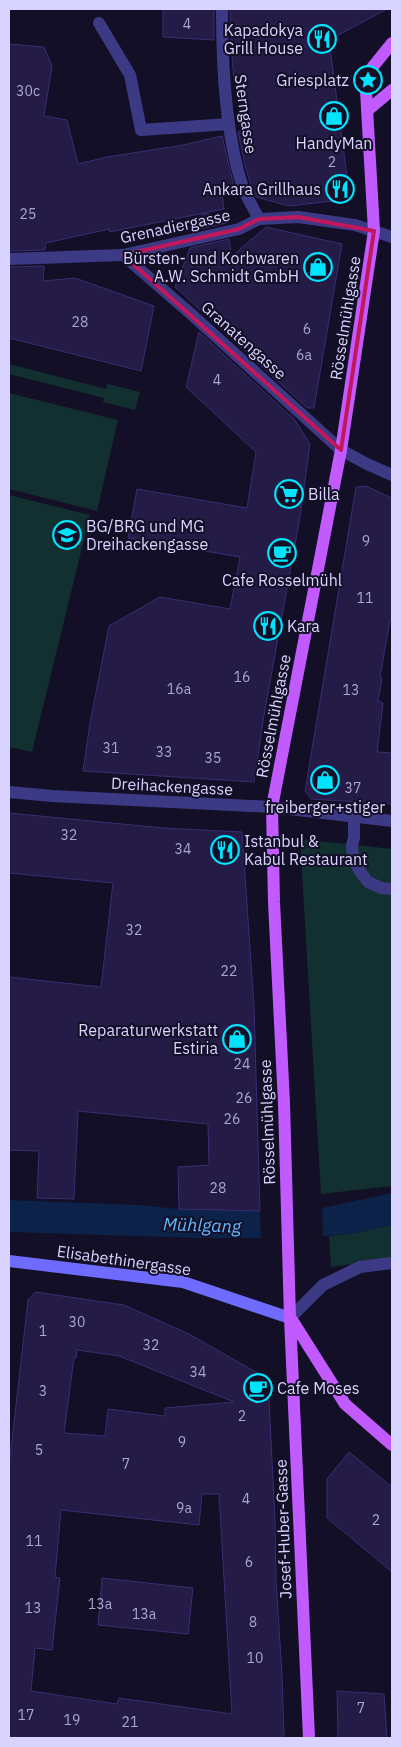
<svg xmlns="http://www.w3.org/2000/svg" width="401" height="1747" font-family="'IBM Plex Sans',sans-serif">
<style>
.green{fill:#12302f}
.water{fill:#0c2248}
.pier{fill:#130f26}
.building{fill:#241b47;stroke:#3b2d73;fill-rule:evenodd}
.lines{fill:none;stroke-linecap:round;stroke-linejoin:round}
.lane{stroke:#3d3a85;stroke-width:12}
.street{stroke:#3d3a85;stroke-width:12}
.secondary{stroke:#6f6bff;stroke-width:12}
.primary{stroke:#c25bff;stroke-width:12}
.marked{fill:none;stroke:#c2185b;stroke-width:4;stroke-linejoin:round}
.labels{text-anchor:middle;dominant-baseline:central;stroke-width:4;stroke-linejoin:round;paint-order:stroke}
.number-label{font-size:14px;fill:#aca6d1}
.poi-label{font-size:16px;fill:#d9d4ff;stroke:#130f26;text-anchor:end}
.street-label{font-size:16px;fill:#d9d4ff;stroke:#130f26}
.water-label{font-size:18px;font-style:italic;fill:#62b6ff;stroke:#130f26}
</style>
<rect width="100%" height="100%" fill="#130f26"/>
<!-- green -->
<g class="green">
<polygon points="9,364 106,389 108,384 140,392 135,410 103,402 104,398 9,374"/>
<polygon points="9,393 118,420 97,511 9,489"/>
<polygon points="9,495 90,515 32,752 9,747"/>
<polygon points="300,839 392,849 392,1186 321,1194"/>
<polygon points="392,1225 392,1259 331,1267 329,1236 350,1234"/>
</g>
<!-- water -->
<polygon class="water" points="392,1193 392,1225 350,1234 297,1238 196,1238 9,1232 9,1200 139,1205 179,1209 291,1212 322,1208"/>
<!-- pier -->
<polygon class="pier" points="322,1206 323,1239 261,1241 260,1211 291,1210"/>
<!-- building -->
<g class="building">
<polygon points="163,9 214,9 214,40 163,37"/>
<polygon points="230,9 387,9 329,40 350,199 289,206 256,197 251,185 245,165 238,132 248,130 240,81 234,82 231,42"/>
<polygon points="9,44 44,47 52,66 44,116 67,120 78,164 107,157 183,145 222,136 235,191 221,187 224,209 110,232 109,229 46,243 45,250 9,251"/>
<polygon points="203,213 226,218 227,223 196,230"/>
<polygon points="266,227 342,244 314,408 307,408 175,287 190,248 229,239 232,256"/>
<polygon points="44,266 43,281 75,278 154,306 141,371 9,338 9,267"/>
<polygon points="199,332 295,420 310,444 300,517 264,715 254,782 83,771 90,723 109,626 160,597 230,609 240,557 128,538 137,489 247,508 256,452 186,387"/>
<polygon points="366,486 392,498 392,620 390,620 380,677 382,678 378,701 383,703 377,752 392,753 392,804 311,799 305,791 356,487"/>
<polygon points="9,813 163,828 242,832 254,1006 260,1211 179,1209 178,1167 209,1165 208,1124 78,1111 74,1199 37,1198 39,1151 9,1150 9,977 101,987 113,883 9,873"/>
<path d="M35,1292L124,1305L189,1334L268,1379L275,1521L276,1581L282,1674L284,1738H9V1466L28,1300ZM77,1350L119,1356L234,1402L165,1408V1416L108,1409L105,1436L64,1433L74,1358H76ZM202,1494H219L232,1714L119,1698L117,1704L31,1691L35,1648L52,1650L60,1578L55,1577L61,1510L199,1525Z"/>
<polygon points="349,1452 392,1487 392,1572 327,1518 327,1479"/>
<polygon points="102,1578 193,1588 188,1634 98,1625"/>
<polygon points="337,1691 384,1694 387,1738 338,1738"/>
</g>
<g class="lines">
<!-- lane -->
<g class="lane">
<polyline points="99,23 130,75 141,130 229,124"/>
<polyline points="354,817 354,838 352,845 353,858 359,870 368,882 381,888 392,889"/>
</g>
<!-- street -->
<g class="street">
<path d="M222,9C222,66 225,133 243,188C247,198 254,209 259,219"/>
<polyline points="123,255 191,314 341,450 367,464 392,475"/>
<polyline points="9,259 123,255 239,229 259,219 298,217 355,225 392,237"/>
<polyline points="9,792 52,796 272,807 392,821"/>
<polyline points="290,1318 323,1285 360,1267 392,1263"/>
</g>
<!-- secondary -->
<polyline class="secondary" points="9,1261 183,1282 290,1318"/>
<!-- primary -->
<g class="primary">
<polyline points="368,110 392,90"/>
<polyline points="292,1320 345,1404 392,1445"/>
<polyline points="309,1738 290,1318 284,1103 274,902 272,807 341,450 374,231 366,91 371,69 392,43"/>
</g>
</g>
<!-- marked area -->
<path class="marked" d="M298,217L374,231L341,450L123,255L239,229L259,219Z"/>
<!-- icons -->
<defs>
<symbol id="restaurant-ring" viewBox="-11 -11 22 22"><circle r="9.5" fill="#130f26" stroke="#00e5ff" stroke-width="1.5"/><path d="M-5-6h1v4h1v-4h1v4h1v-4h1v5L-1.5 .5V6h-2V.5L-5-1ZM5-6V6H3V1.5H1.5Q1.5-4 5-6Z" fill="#00e5ff"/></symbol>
<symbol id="sight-ring" viewBox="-11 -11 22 22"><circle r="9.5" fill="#130f26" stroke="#00e5ff" stroke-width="1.5"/><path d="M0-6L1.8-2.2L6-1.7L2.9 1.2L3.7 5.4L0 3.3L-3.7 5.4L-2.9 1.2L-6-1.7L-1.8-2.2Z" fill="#00e5ff"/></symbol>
<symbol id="shop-ring" viewBox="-11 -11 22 22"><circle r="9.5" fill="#130f26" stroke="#00e5ff" stroke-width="1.5"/><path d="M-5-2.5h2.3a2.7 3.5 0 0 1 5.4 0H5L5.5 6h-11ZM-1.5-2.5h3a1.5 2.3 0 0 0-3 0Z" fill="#00e5ff"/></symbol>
<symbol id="supermarket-ring" viewBox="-11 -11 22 22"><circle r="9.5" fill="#130f26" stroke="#00e5ff" stroke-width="1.5"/><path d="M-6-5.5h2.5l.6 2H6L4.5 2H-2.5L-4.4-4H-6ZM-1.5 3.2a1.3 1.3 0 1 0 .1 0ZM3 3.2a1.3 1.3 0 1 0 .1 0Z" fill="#00e5ff"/></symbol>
<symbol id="school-ring" viewBox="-11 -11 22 22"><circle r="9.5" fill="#130f26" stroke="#00e5ff" stroke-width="1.5"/><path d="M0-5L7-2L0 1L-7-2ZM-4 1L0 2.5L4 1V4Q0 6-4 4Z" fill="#00e5ff"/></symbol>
<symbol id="cafe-ring" viewBox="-11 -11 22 22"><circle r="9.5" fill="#130f26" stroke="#00e5ff" stroke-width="1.5"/><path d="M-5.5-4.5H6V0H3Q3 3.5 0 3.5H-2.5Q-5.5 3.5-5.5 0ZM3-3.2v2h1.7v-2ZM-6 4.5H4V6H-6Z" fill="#00e5ff"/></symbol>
</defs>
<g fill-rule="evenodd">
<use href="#restaurant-ring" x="306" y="23" width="32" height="32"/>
<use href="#sight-ring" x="352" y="64" width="32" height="32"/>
<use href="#shop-ring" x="318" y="100" width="32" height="32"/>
<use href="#restaurant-ring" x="324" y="173" width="32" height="32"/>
<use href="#shop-ring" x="302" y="251" width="32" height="32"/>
<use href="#supermarket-ring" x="273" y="478" width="32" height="32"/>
<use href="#school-ring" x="51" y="519" width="32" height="32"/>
<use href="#cafe-ring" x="266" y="537" width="32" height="32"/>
<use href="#restaurant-ring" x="252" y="610" width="32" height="32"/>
<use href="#shop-ring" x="309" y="764" width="32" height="32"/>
<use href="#restaurant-ring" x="209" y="834" width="32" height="32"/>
<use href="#shop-ring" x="221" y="1023" width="32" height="32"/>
<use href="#cafe-ring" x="242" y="1372" width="32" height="32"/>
</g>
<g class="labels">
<!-- number labels -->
<g class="number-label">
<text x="187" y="24">4</text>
<text x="28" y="91">30c</text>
<text x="332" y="162">2</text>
<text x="28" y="214">25</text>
<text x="80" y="322">28</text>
<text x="307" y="329">6</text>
<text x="304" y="355">6a</text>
<text x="217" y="380">4</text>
<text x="366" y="541">9</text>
<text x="365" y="598">11</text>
<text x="242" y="677">16</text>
<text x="179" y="689">16a</text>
<text x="351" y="690">13</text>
<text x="111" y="748">31</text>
<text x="164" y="752">33</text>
<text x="213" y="758">35</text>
<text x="353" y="788">37</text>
<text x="69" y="835">32</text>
<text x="183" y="849">34</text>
<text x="134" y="930">32</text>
<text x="229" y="971">22</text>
<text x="242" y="1064">24</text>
<text x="244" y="1098">26</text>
<text x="232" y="1119">26</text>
<text x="218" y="1188">28</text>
<text x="77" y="1322">30</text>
<text x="43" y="1331">1</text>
<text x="151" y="1345">32</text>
<text x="198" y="1372">34</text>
<text x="43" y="1391">3</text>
<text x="242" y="1416">2</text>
<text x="182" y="1442">9</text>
<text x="39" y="1450">5</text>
<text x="126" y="1464">7</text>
<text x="246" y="1499">4</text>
<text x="184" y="1508">9a</text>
<text x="376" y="1520">2</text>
<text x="34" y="1541">11</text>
<text x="249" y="1562">6</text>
<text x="100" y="1604">13a</text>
<text x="33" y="1608">13</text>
<text x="144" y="1614">13a</text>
<text x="253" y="1622">8</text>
<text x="255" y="1658">10</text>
<text x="361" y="1708">7</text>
<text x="26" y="1715">17</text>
<text x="72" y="1720">19</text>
<text x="130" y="1722">21</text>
</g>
<!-- poi labels -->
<g class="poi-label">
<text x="303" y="30">Kapadokya<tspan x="303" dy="18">Grill House</tspan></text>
<text x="349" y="80">Griesplatz</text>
<text x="334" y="143" text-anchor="middle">HandyMan</text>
<text x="321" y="189">Ankara Grillhaus</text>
<text x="299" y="258">Bürsten- und Korbwaren<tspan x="299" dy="18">A.W. Schmidt GmbH</tspan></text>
<text x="308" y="494" text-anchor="start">Billa</text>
<text x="86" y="526" text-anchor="start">BG/BRG und MG<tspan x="86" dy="18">Dreihackengasse</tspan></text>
<text x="282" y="580" text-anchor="middle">Cafe Rosselmühl</text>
<text x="287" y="626" text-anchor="start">Kara</text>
<text x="325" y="807" text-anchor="middle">freiberger+stiger</text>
<text x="244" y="841" text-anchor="start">Istanbul &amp;<tspan x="244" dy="18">Kabul Restaurant</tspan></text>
<text x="218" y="1030">Reparaturwerkstatt<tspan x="218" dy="18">Estiria</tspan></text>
<text x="277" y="1388" text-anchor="start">Cafe Moses</text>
</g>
<!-- street labels -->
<g class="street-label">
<text transform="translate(246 114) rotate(82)">Sterngasse</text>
<text transform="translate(175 226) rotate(-12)">Grenadiergasse</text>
<text transform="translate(345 318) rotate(-81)">Rösselmühlgasse</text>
<text transform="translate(244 340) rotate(42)">Granatengasse</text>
<text transform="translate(273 716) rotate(-79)">Rösselmühlgasse</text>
<text transform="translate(172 786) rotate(3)">Dreihackengasse</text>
<text transform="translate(267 1122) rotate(-92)">Rösselmühlgasse</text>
<text transform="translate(124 1260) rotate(8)">Elisabethinergasse</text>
<text transform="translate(283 1529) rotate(-92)">Josef-Huber-Gasse</text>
</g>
<!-- water labels -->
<g class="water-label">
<text transform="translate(202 1225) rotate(2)">Mühlgang</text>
</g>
</g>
<!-- border -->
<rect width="401" height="1747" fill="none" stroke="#d9d4ff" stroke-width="20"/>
</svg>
